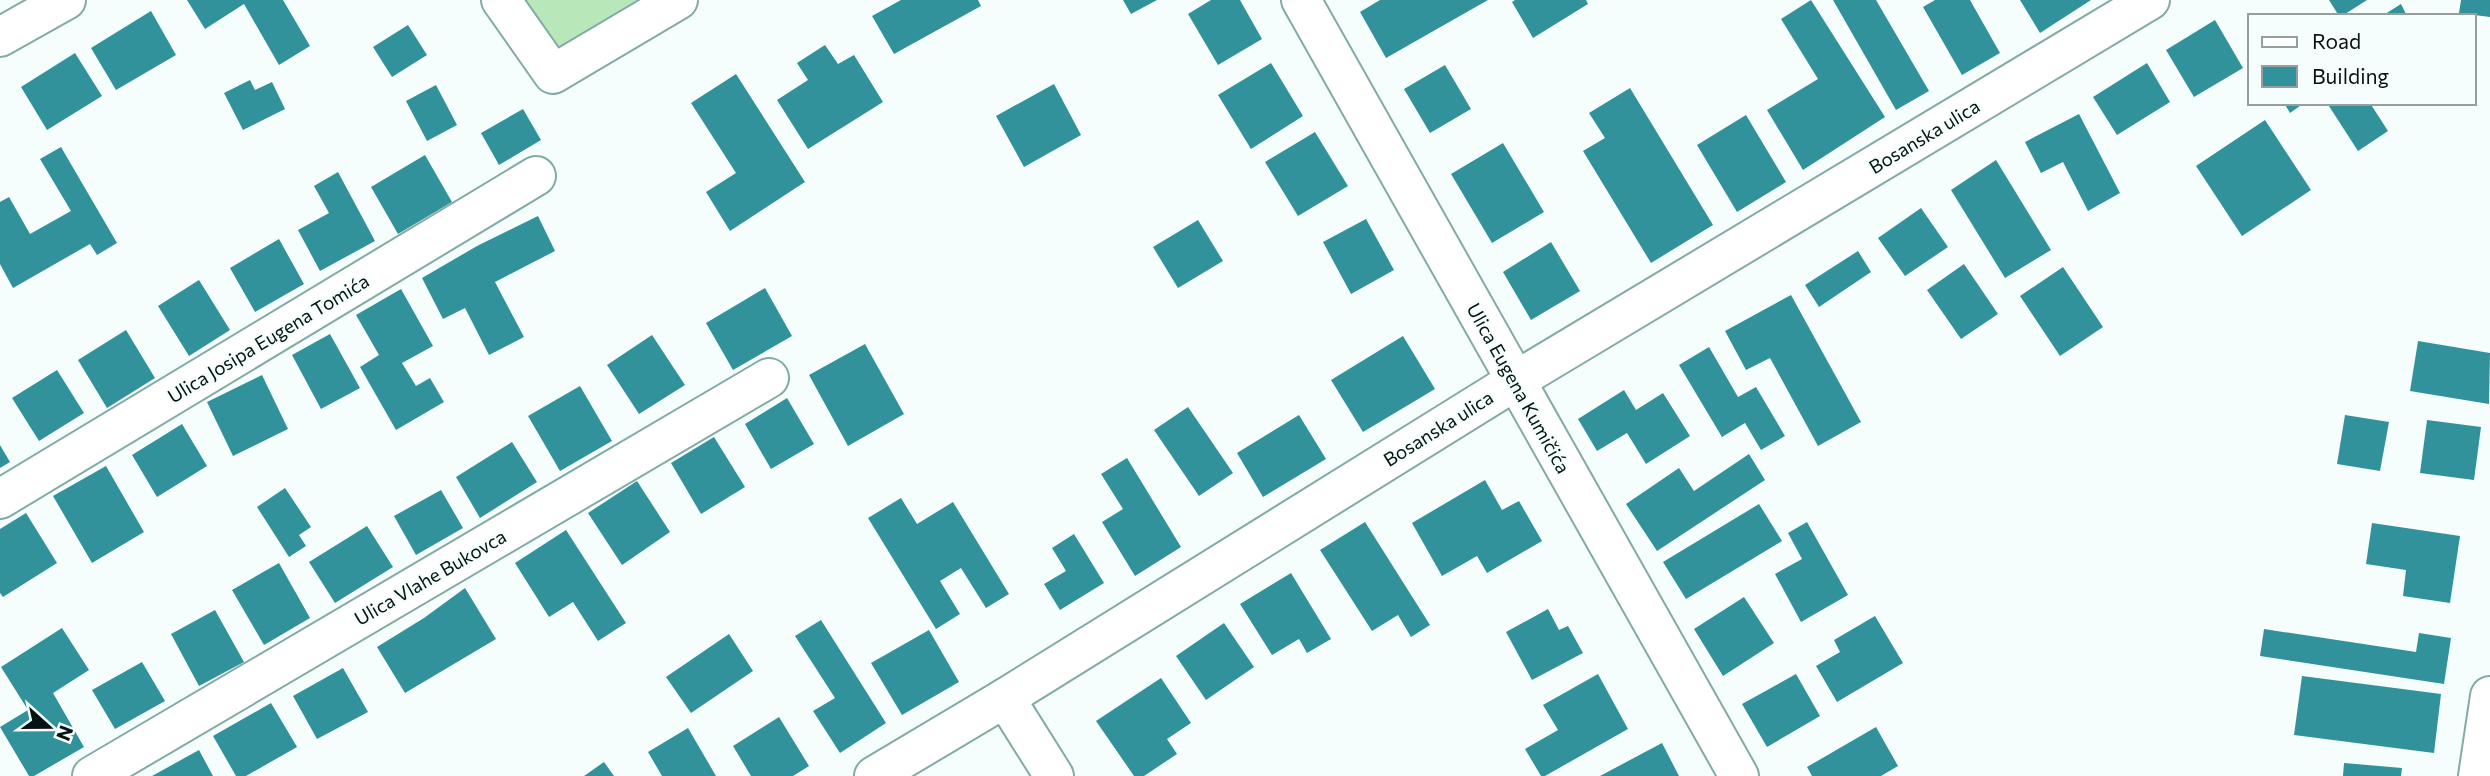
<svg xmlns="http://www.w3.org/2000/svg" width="2490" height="776" font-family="Commissioner,sans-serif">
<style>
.green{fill:#b8e7ba}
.building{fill:#32929c}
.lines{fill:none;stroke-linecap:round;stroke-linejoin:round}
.street-casing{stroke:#83aba5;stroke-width:42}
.secondary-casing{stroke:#83aba5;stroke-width:42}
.street{stroke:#fff;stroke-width:38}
.secondary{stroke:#fff;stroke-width:38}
.labels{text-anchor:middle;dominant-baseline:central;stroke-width:5;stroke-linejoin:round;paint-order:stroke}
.street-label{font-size:19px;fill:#051412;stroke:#f5fefc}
</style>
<rect width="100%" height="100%" fill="#f5fefc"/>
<!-- green -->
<polygon class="green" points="517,0 637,0 548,53"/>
<!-- building -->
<g class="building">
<polygon points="187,0 283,0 310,46 279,65 244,4 205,29"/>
<polygon points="901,0 978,0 981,6 894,54 872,16"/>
<polygon points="1123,0 1157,0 1131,14"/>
<polygon points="1211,0 1240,0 1262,39 1218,65 1188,14"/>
<polygon points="1380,0 1488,0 1386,58 1360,12"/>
<polygon points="1515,0 1586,0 1588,4 1533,38 1512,2"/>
<polygon points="1811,0 1885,117 1803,170 1767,110 1818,79 1781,19"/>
<polygon points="1833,0 1876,0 1929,91 1896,110"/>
<polygon points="1935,0 1970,0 2000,53 1962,75 1923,7"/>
<polygon points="2020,0 2091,0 2040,33"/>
<polygon points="2329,0 2367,0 2342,16 2339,16"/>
<polygon points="2461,0 2490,0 2490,17 2459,13"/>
<polygon points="2401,4 2407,16 2382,16"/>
<polygon points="151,11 176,55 116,90 91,48"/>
<polygon points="2215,20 2243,68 2194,97 2166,50"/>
<polygon points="408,25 427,55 392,77 373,47"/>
<polygon points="825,45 838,64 854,55 883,102 808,149 777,100 808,80 797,63"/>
<polygon points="75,53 102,96 47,130 21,87"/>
<polygon points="1271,63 1303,116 1251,149 1218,95"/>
<polygon points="2147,63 2170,102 2117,135 2093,97"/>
<polygon points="1445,65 1471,109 1430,133 1404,89"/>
<polygon points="736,74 805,182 730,231 706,192 736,173 691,103"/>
<polygon points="250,80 255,90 272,82 285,109 243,130 224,93"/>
<polygon points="1054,84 1081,135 1024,167 996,116"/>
<polygon points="436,85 457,125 427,141 406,101"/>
<polygon points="1630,88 1713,225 1651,263 1583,151 1605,138 1589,113"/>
<polygon points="2284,103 2304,103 2290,113"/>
<polygon points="2327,103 2370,103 2388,131 2358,151"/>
<polygon points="523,109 541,140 499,165 481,133"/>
<polygon points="2079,114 2120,193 2088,211 2063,162 2041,173 2025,142"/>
<polygon points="1746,115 1786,182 1737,212 1697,145"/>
<polygon points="2265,120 2311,190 2242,236 2196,166"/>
<polygon points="1315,132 1348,186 1298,216 1265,162"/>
<polygon points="1503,143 1544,212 1492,243 1451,174"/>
<polygon points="61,147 117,243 97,255 90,244 13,288 0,264 0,202 9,197 30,234 71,211 40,159"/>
<polygon points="425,155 452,202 398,234 371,187"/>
<polygon points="1996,160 2051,250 2005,278 1951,190"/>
<polygon points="338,172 375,241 320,271 298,230 329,213 314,186"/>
<polygon points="1921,208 1948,247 1905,276 1878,238"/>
<polygon points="538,216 555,251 495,282 524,337 489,355 465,308 443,319 422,278 477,246"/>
<polygon points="1366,219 1394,270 1351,294 1323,242"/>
<polygon points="1198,220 1223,261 1178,288 1153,247"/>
<polygon points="279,239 304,284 255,312 230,268"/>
<polygon points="1551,242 1580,291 1531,320 1503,272"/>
<polygon points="1858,251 1871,272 1819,307 1805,285"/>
<polygon points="1964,264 1998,314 1961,339 1927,290"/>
<polygon points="2063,267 2103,327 2060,356 2020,296"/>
<polygon points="199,280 230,330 189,356 158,306"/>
<polygon points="765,288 792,336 733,370 706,323"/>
<polygon points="401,289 433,346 402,363 416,386 430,378 444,402 396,430 360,367 379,355 356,315"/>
<polygon points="1791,295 1861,422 1818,446 1770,358 1746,370 1725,331"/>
<polygon points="126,330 155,378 107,408 78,360"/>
<polygon points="330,334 360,388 321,409 292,355"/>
<polygon points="652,335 685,385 639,414 607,365"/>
<polygon points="1403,336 1435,389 1363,432 1331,380"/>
<polygon points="2418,341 2490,353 2489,404 2410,391"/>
<polygon points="865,344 904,414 848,446 809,375"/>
<polygon points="1709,347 1738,397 1756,387 1785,436 1761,450 1745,423 1722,437 1679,365"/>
<polygon points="57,370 84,413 39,441 12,398"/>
<polygon points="262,375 288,429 233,456 207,402"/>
<polygon points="580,386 612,441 560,471 528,416"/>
<polygon points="1624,390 1636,410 1663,393 1690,436 1646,464 1627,433 1597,451 1578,419"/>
<polygon points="787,398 814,444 771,469 745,424"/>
<polygon points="1188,407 1233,473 1199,496 1154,430"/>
<polygon points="1299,415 1326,459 1263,497 1237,453"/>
<polygon points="2345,415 2389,422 2380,471 2337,464"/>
<polygon points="2427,420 2481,427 2474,480 2420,473"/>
<polygon points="182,424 207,466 157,497 132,455"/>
<polygon points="714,437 745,487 701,514 671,463"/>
<polygon points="512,442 537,482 480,518 456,477"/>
<polygon points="0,445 10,462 0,468"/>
<polygon points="1749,454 1765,480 1657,551 1626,504 1679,468 1694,491"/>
<polygon points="1127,458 1181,547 1135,576 1102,522 1123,509 1101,474"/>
<polygon points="106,466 144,532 92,563 53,496"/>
<polygon points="1485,480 1502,510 1519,501 1542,541 1487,573 1477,556 1442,576 1412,523"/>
<polygon points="637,481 670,532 622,565 588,513"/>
<polygon points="285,488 311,527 299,535 306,546 289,557 257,507"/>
<polygon points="441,490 463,528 416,555 394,516"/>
<polygon points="901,498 917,524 953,502 1009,594 986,608 961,568 940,581 960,614 936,629 868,518"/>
<polygon points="1759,504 1782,541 1686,599 1663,562"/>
<polygon points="26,513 57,563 3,597 0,593 0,529"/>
<polygon points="1365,522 1430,625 1411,637 1398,615 1372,631 1320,550"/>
<polygon points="1807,522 1848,595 1801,622 1775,574 1802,559 1788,533"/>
<polygon points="2372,523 2460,536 2450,603 2403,596 2406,570 2366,564"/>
<polygon points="367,526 393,567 335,603 309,562"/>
<polygon points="566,530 626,623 598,641 573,602 549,617 515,563"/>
<polygon points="1074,534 1104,583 1060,610 1044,584 1066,571 1052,548"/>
<polygon points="279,563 310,618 264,645 232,590"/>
<polygon points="1291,573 1331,639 1307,653 1299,639 1272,655 1240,604"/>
<polygon points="465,588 496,639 405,693 377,647 424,618"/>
<polygon points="1744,597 1774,643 1723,676 1694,629"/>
<polygon points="1548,609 1559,630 1568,626 1583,653 1532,680 1506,632"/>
<polygon points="215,610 244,662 199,686 171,634"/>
<polygon points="1875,616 1903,663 1837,702 1816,666 1840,652 1834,640"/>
<polygon points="821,620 886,723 840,753 813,711 835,698 795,636"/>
<polygon points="1224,623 1254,667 1206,700 1176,656"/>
<polygon points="62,628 89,670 53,693 84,747 34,776 29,776 0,727 28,710 1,667"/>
<polygon points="2264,629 2416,652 2419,633 2451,638 2444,684 2260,656"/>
<polygon points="929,630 959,682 902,715 871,663"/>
<polygon points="729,634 753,671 691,713 666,677"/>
<polygon points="142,662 165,701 115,729 92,690"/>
<polygon points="343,668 368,712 317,739 293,696"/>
<polygon points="1598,674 1628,729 1545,776 1541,776 1525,749 1558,730 1543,705"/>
<polygon points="1796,674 1820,716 1767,747 1742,704"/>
<polygon points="2302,676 2441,694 2434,753 2294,735"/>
<polygon points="1161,678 1191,723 1167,739 1177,754 1144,776 1134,776 1096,721"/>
<polygon points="271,703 297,747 246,776 236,776 213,736"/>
<polygon points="779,717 809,766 793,776 751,776 733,746"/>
<polygon points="1876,727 1898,766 1881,776 1812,776 1807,767"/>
<polygon points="688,728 716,776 662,776 648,752"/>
<polygon points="1662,743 1679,776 1600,776"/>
<polygon points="199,750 213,776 152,776"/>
<polygon points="604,762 614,776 584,776"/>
<polygon points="2344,763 2402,768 2401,776 2343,776"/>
</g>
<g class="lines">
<defs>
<g id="street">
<polyline points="501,0 553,74 678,0"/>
<polyline points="0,499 536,176"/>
<polyline points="1005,698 1054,776"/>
<polyline points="92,776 769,378"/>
<polyline points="874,776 1005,698 1515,381 2150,0"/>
</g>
<g id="secondary">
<polyline points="1301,0 1739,776"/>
<polyline points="0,37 66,0"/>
<polyline points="2478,776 2490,696"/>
</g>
</defs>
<!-- street casing -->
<use href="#street" class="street-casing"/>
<!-- secondary casing -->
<use href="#secondary" class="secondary-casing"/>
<!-- street -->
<use href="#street" class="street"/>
<!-- secondary -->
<use href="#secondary" class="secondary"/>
</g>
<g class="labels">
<!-- street labels -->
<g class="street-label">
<text transform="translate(1924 136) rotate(-31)">Bosanska ulica</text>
<text transform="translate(268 338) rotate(-31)">Ulica Josipa Eugena Tomića</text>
<text transform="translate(1519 388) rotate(61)">Ulica Eugena Kumičića</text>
<text transform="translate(1438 428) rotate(-32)">Bosanska ulica</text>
<text transform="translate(430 577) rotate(-30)">Ulica Vlahe Bukovca</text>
</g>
</g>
<!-- legend -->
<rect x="2248" y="14" width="228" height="91" fill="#f5fefc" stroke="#95a09e" stroke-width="2"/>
<rect x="2262" y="37" width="35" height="10" fill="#ffffff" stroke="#95a09e" stroke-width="2"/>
<text x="2312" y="49" font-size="21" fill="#051412">Road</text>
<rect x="2262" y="66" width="35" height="21" fill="#32929c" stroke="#95a09e" stroke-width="2"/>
<text x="2312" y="84" font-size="21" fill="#051412">Building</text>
<!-- north arrow -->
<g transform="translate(49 727) rotate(111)" stroke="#f5fefc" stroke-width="5" paint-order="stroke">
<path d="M0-5L12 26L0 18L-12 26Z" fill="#051412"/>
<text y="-10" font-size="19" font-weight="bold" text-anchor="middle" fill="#051412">N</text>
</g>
</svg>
